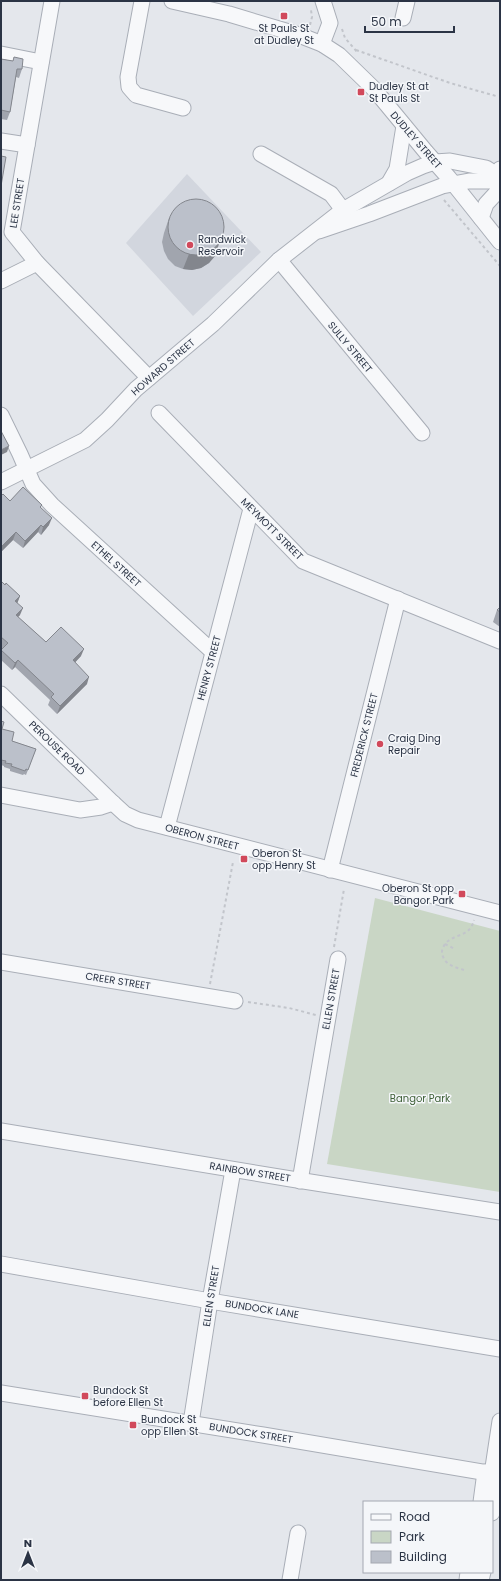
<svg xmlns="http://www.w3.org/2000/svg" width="501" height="1581" font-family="Poppins,sans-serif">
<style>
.built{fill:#d2d6de}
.green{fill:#c9d6c5}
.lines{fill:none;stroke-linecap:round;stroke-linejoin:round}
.minor-casing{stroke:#a9aeb7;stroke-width:17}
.path{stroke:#c2c5cb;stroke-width:2;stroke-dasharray:3 3;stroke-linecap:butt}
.minor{stroke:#f7f8fa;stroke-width:15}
.wall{fill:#a1a5ae}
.shaded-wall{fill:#83868d}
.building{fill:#bbc0ca;stroke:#83868d}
.poi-dot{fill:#d1495b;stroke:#f4f6f9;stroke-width:1.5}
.labels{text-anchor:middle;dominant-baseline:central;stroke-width:3;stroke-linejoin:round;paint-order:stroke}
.poi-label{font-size:10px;fill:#2b3445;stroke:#f4f6f9;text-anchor:start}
.street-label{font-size:10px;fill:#2b3445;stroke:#f4f6f9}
.park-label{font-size:10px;fill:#3f6138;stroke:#f4f6f9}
</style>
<rect width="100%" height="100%" fill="#e4e7ec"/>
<!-- built -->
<polygon class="built" points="187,174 261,252 193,316 126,243"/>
<!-- green -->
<polygon class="green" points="375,898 500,931 500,1192 327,1164"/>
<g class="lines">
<defs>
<g id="minor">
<polyline points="52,1 12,232 37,263 149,378"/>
<polyline points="142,1 128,77 129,87 136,95 183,108"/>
<polyline points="172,1 229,14 299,35 322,44 339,55 374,89 426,152 449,178 500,242"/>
<polyline points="403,18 407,1"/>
<polyline points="322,44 330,23 323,1"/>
<polyline points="1,54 41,62"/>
<polyline points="1,141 27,145"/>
<polyline points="261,154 331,194 343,210"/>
<polyline points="389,183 397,169 404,126"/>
<polyline points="481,218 486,204 497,192 500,169"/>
<polyline points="319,231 369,214 442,186 469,181 491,181 499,177"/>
<polyline points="279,260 422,433"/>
<polyline points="1,281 37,263"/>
<polyline points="159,413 303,561 500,641"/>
<polyline points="1,415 20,454 33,484 52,505 213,652"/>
<polyline points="1,482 85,440 107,420 136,389 213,324 279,260 343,210 407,173 423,166 435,162 450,161 486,168 500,177"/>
<polyline points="1,694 113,803 125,814 138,820 500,913"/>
<polyline points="1,795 80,810 101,807 113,803"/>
<polyline points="167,827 251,509"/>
<polyline points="330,870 398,599"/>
<polyline points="1,962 235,1001"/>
<polyline points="1,1131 291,1179 500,1212"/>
<polyline points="300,1181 338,959"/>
<polyline points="1,1264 210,1301 500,1349"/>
<polyline points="1,1393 263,1435 500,1475"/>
<polyline points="191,1423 210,1301 233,1170"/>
<polyline points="492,1474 500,1421"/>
<polyline points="481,1502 485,1472"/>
<polyline points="492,1513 498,1475"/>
<polyline points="290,1580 298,1533"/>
<polyline points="467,1580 468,1572"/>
<polyline points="481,1580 483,1572"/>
</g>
</defs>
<!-- minor casing -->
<use href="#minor" class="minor-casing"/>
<!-- path -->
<g class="path">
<polyline points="310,25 312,17 311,10"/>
<polyline points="342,29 345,38 358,53"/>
<polyline points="356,50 450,83 496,96"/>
<polyline points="444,200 500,266"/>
<polyline points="445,944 455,949"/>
<polyline points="334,947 344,889"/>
<path d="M464,970C454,967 442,964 442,951C443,947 445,943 448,941C459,933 470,936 474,920"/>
<polyline points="210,984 233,862"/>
<polyline points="248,1002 289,1008 316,1015"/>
</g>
<!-- minor -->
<use href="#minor" class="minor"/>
</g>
<!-- wall -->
<g class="wall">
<polygon points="14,57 22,69 19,78 16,77 10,112 7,120 1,119 1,59 13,61"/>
<polygon points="169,218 215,256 209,263 201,268 192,270 183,269 175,266 168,259 164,251 162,242 164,233"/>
<polygon points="1,496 10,501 41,508 49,525 41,535 38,532 23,548 13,540 1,552"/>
<polygon points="1,581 20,596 17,603 20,615 18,617 46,642 81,656 75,662 87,684 57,714 48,705 50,700 15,667 12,670 1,660 1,651 3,649 1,647"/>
<polygon points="500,607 500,627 493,622 497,610"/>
<polygon points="1,721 2,729 12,741 36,749 26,775 24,774 23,775 10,771 10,769 4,767 4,766 1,765"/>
</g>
<!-- shaded-wall -->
<g class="shaded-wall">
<polygon points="220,241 215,256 209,263 201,268 192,270 183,269 189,254"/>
<polygon points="9,446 7,452 1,455 1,450"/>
<polygon points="52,518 49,525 41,535 43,527"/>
<polygon points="41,525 38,532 23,548 25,541"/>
<polygon points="16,532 13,540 1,552 1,550 2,546"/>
<polygon points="20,596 17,604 15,601"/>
<polygon points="23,608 20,615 13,622 16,615"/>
<polygon points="84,649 81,656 70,668 73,660"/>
<polygon points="18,660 15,667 12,670 15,663"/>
<polygon points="89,677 87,684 57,714 60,706"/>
</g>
<!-- building -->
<g class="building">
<polygon points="14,57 23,59 22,69 17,69 10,112 1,110 1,59 13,61"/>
<polygon points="1,156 6,157 1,186"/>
<circle cx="196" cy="227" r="28"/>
<polygon points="1,431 9,446 1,450"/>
<polygon points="23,487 42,505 40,507 52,518 43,527 41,525 25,541 16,532 2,546 1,545 1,496 3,494 10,501"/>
<polygon points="1,581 5,585 6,583 20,596 15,601 23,608 16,615 46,642 61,627 84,649 73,660 89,677 60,706 51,697 54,694 18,660 15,663 1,650 8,643 1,637"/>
<polygon points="500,607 500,612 497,610"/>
<polygon points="1,721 4,722 2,729 14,732 12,741 36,749 28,770 26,769 25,771 11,766 12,764 5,763 6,761 1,760"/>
</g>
<!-- markers -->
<g class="poi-dot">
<rect x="280" y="12" width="8" height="8" rx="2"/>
<rect x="357" y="88" width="8" height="8" rx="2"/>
<circle cx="190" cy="245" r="4"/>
<circle cx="380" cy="744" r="4"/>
<rect x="240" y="855" width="8" height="8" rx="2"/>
<rect x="458" y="890" width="8" height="8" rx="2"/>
<rect x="81" y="1392" width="8" height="8" rx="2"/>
<rect x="129" y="1421" width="8" height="8" rx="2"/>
</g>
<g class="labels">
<!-- poi labels -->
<g class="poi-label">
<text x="284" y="28" text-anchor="middle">St Pauls St<tspan x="284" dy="12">at Dudley St</tspan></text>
<text x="369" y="86">Dudley St at<tspan x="369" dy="12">St Pauls St</tspan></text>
<text x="198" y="239">Randwick<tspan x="198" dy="12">Reservoir</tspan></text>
<text x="388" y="738">Craig Ding<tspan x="388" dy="12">Repair</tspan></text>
<text x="252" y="853">Oberon St<tspan x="252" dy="12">opp Henry St</tspan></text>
<text x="454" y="888" text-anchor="end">Oberon St opp<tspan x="454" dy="12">Bangor Park</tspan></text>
<text x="93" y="1390">Bundock St<tspan x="93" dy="12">before Ellen St</tspan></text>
<text x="141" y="1419">Bundock St<tspan x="141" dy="12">opp Ellen St</tspan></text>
</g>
<!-- street labels -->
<g class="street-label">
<text transform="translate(416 140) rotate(49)">DUDLEY STREET</text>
<text transform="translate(17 203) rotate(-81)">LEE STREET</text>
<text transform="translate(350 347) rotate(50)">SULLY STREET</text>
<text transform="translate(163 367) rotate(-41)">HOWARD STREET</text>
<text transform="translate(272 529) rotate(45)">MEYMOTT STREET</text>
<text transform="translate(116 564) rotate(42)">ETHEL STREET</text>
<text transform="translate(209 668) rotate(-75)">HENRY STREET</text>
<text transform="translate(364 735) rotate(-76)">FREDERICK STREET</text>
<text transform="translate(57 748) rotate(44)">PEROUSE ROAD</text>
<text transform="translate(202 837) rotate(15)">OBERON STREET</text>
<text transform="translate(118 981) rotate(9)">CREER STREET</text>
<text transform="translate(331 999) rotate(-80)">ELLEN STREET</text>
<text transform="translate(250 1172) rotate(9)">RAINBOW STREET</text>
<text transform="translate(211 1296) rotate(-81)">ELLEN STREET</text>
<text transform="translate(262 1309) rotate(9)">BUNDOCK LANE</text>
<text transform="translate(251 1433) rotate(9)">BUNDOCK STREET</text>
</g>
<!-- park labels -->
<g class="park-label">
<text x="420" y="1098">Bangor Park</text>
</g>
</g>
<!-- border -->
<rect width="501" height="1581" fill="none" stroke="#2b3445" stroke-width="4"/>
<!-- legend -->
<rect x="363" y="1501" width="130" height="72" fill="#f4f6f9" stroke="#a4a8b1"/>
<rect x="371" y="1514" width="20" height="6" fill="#f7f8fa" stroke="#a4a8b1"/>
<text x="399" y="1521" font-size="12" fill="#2b3445">Road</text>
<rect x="371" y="1531" width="20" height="12" fill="#c9d6c5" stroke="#a4a8b1"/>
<text x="399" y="1541" font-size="12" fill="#2b3445">Park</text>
<rect x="371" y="1551" width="20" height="12" fill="#bbc0ca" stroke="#a4a8b1"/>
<text x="399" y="1561" font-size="12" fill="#2b3445">Building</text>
<!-- north arrow -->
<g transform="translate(28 1553)" stroke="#f4f6f9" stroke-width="3" paint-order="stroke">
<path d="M0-3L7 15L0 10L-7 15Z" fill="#2b3445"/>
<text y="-6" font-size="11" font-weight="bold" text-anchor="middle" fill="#2b3445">N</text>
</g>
<!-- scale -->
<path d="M365 26v6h89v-6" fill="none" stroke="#2b3445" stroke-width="2"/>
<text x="371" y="26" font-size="12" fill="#2b3445" stroke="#f4f6f9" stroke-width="3" paint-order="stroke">50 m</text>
</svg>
